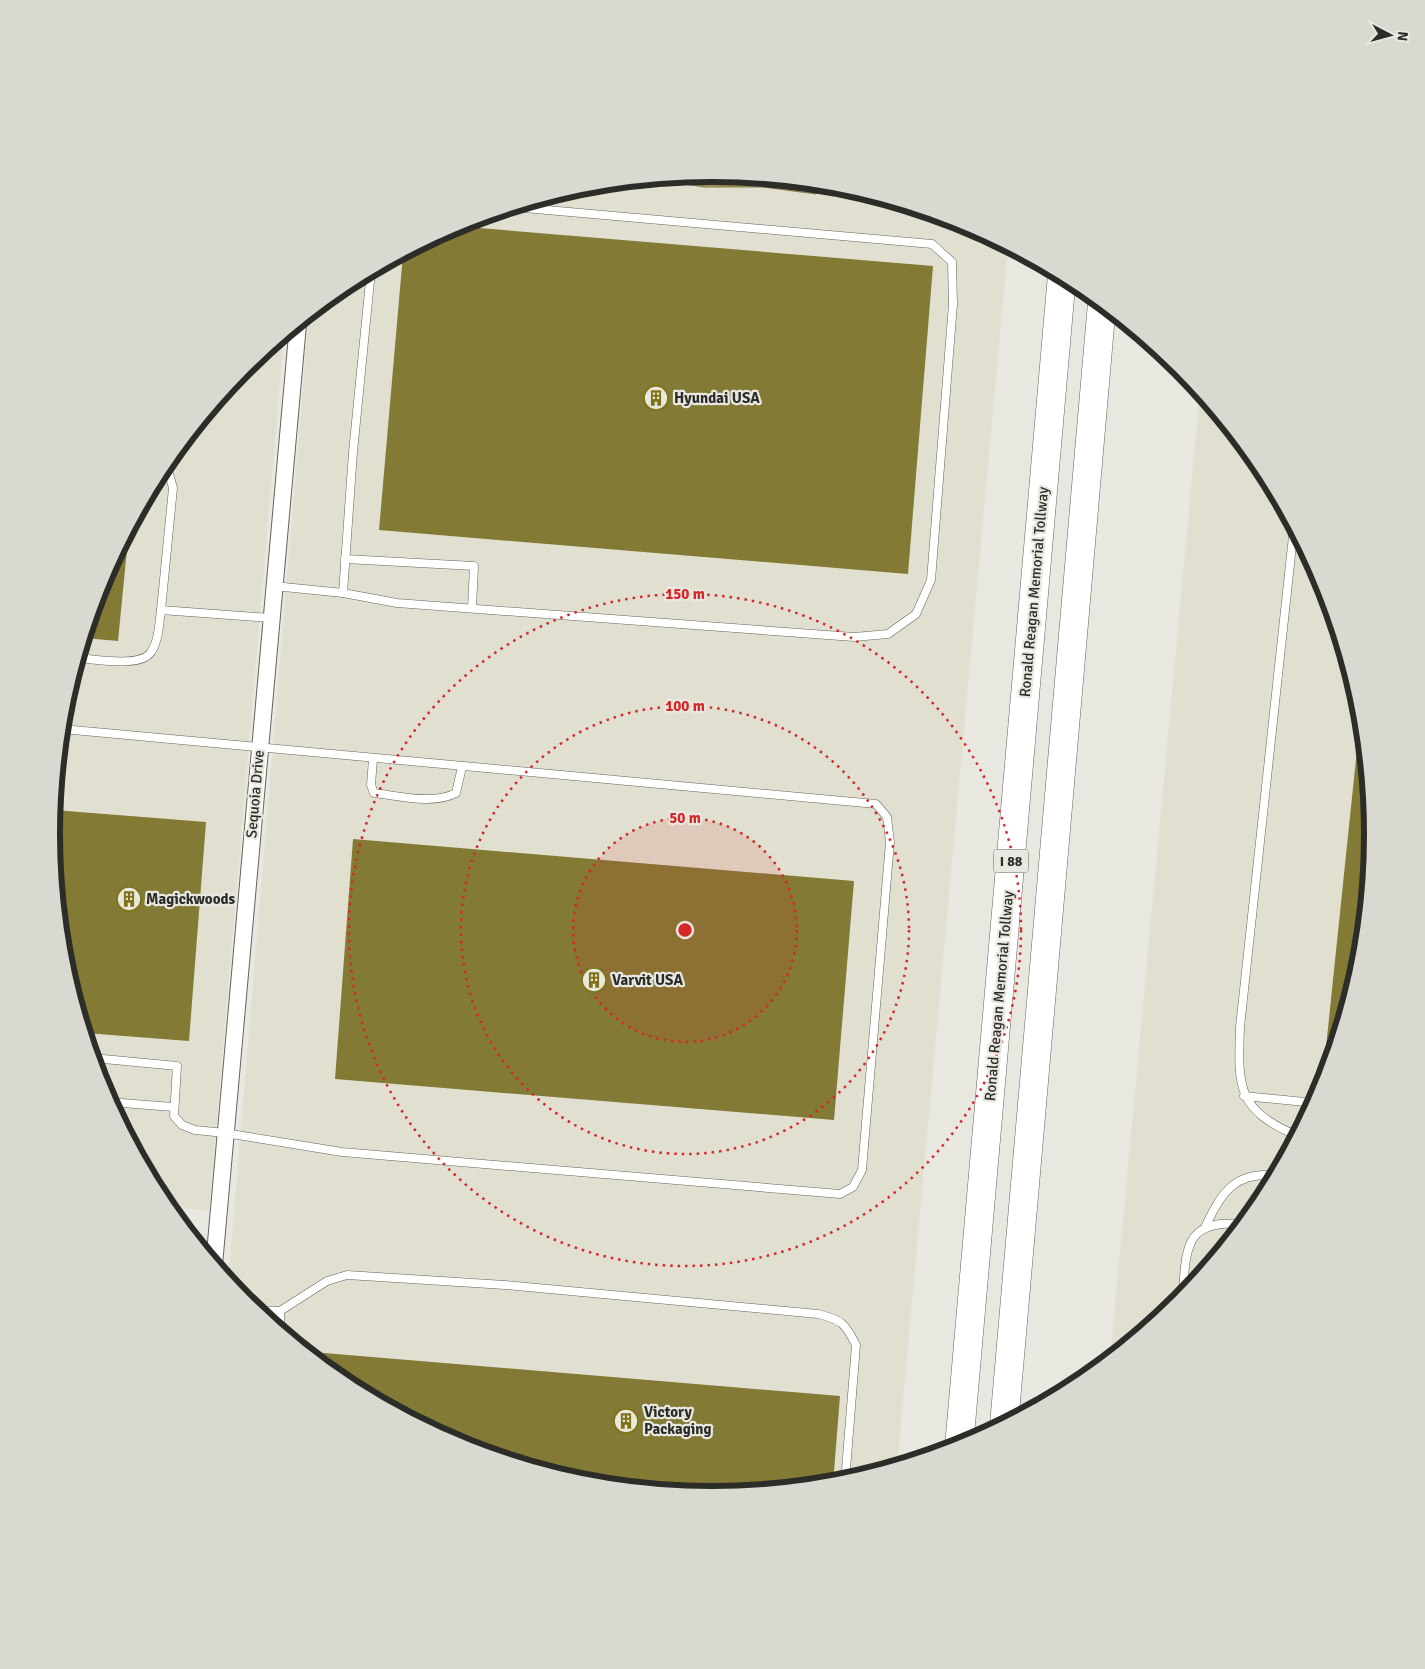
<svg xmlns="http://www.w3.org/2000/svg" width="1425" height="1669" font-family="Signika,sans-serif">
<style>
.built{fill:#e1e0d0}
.water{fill:#a59b57;stroke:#817a49}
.building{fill:#837a35}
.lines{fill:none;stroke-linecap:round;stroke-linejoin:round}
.lane-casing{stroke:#64635c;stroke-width:9}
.street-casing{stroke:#64635c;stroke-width:18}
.highway-casing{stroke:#64635c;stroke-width:29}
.lane{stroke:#fff;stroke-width:8}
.street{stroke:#fff;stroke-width:16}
.highway{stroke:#fff;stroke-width:28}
.ring{fill:none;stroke:#d62828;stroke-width:2.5;stroke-dasharray:2.5 5}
.labels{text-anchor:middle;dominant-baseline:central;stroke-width:4.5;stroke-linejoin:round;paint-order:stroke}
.shield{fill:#e9e8e0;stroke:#656460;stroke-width:1}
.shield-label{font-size:14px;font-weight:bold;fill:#2c2c29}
.poi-label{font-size:15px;font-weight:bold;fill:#2c2c29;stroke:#e9e8e0;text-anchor:start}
.street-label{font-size:15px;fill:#2c2c29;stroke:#e9e8e0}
.rim{fill:none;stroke:#2c2c29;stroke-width:6}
.centre{fill:#d62828;stroke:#e9e8e0;stroke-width:2.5}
.ring-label{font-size:15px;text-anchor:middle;font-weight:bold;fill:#d62828;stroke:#e9e8e0;stroke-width:4.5;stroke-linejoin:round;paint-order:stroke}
</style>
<rect width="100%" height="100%" fill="#e9e8e0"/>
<!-- built -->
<g class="built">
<polygon points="713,173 842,186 966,224 1008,246 897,1466 841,1483 712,1496 583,1483 459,1445 345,1384 245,1302 228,1282 309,314 345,285 460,223 584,186"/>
<polygon points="284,335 209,1211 167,1207 101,1087 64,963 51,834 64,705 102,581 163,467 245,367"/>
<polygon points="1200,391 1262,467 1324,582 1361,706 1374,835 1361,964 1323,1088 1262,1202 1180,1302 1110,1360"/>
</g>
<!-- water -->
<polygon class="water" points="713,173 823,184 816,194 763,187 704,187 654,179"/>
<!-- building -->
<g class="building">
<polygon points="455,226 933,266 908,574 379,530 403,254"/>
<polygon points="129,529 118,641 84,638 102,581"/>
<polygon points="1361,711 1374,834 1361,964 1327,1076 1323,1076"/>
<polygon points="54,810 206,822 189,1041 85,1033 64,963 51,834"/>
<polygon points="353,839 854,881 834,1120 335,1079"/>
<polygon points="312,1352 840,1396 833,1484 712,1496 583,1483 459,1445 345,1384 311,1357"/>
</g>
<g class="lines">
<defs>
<g id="lane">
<path d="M1294,527L1240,1027C1238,1086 1236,1110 1298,1136"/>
<polyline points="345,559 474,566 472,608"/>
<polyline points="274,586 343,593 353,452 371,271"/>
<polyline points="343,593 397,603 854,637 888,634 916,614 931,580 953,304 952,262 932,244 513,207"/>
<polyline points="161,610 173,488 166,463"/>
<path d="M78,658C95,659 141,668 151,652C159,640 159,624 161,610L271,618"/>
<polyline points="62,729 876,804 887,817 890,842 862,1170 853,1187 840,1194 342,1152 225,1133 195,1130 182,1125 174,1116 177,1066 93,1058"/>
<path d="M373,759L371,785L374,793C400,796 433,805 456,793L462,767"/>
<polyline points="1244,1096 1315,1103"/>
<polyline points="109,1102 173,1107"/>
<path d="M1206,1225C1223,1191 1234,1172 1277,1175"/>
<path d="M1182,1300C1187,1249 1182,1219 1244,1224"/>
<path d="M255,1310L280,1311L327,1281L347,1275L505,1285L818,1314C842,1320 845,1323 856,1345L845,1482"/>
<polyline points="280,1311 280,1331"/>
</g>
<polyline id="street" points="214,1265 298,324"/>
<g id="highway">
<polyline points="1004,1425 1102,303"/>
<polyline points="959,1447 1062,275"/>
</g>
</defs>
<!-- lane casing -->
<use href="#lane" class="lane-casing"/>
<!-- street casing -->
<use href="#street" class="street-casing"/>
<!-- highway casing -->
<use href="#highway" class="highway-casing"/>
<!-- lane -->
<use href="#lane" class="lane"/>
<!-- street -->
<use href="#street" class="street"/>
<!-- highway -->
<use href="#highway" class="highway"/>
</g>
<!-- distance rings -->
<circle cx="685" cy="930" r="112" fill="#d62828" fill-opacity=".12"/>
<g class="ring">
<circle cx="685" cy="930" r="112"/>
<circle cx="685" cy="930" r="224"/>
<circle cx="685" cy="930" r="336"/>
</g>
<!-- icons -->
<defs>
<symbol id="building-ring" viewBox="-11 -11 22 22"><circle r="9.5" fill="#e9e8e0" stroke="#807416" stroke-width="1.5"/><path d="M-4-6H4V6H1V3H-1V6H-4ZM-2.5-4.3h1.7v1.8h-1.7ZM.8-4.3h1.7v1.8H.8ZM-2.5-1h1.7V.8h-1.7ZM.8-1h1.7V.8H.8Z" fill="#807416"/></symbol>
</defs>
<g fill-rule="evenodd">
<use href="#building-ring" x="642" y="384" width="28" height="28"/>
<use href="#building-ring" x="115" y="885" width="28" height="28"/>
<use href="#building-ring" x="580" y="966" width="28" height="28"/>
<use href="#building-ring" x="612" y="1407" width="28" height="28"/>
</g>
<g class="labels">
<!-- shield labels -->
<rect class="shield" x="993.5" y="849.5" width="35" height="23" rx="4"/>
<g class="shield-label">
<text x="1011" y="861">I 88</text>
</g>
<!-- poi labels -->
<g class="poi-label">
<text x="674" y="398">Hyundai USA</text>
<text x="146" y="899">Magickwoods</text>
<text x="612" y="980">Varvit USA</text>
<text x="644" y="1412">Victory<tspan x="644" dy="17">Packaging</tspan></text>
</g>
<!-- street labels -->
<g class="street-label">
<text transform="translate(1034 592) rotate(-85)">Ronald Reagan Memorial Tollway</text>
<text transform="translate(255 794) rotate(-85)">Sequoia Drive</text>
<text transform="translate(999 996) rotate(-85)">Ronald Reagan Memorial Tollway</text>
</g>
</g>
<!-- crop -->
<path d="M0 0H1425V1669H0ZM60 834a652 652 0 1 1 1304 0a652 652 0 1 1-1304 0Z" fill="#dad9d1" fill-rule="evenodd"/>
<path class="rim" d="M60 834a652 652 0 1 1 1304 0a652 652 0 1 1-1304 0Z"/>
<circle cx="685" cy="930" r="8" class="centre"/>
<g class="ring-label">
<text x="685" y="599">150 m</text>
<text x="685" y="711">100 m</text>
<text x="685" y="823">50 m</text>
</g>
<!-- north arrow -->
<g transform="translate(1390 35) rotate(96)" stroke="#e9e8e0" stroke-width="4" paint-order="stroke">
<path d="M0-4L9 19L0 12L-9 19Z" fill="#2c2c29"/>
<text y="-8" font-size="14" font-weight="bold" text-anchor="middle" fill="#2c2c29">N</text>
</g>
</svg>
